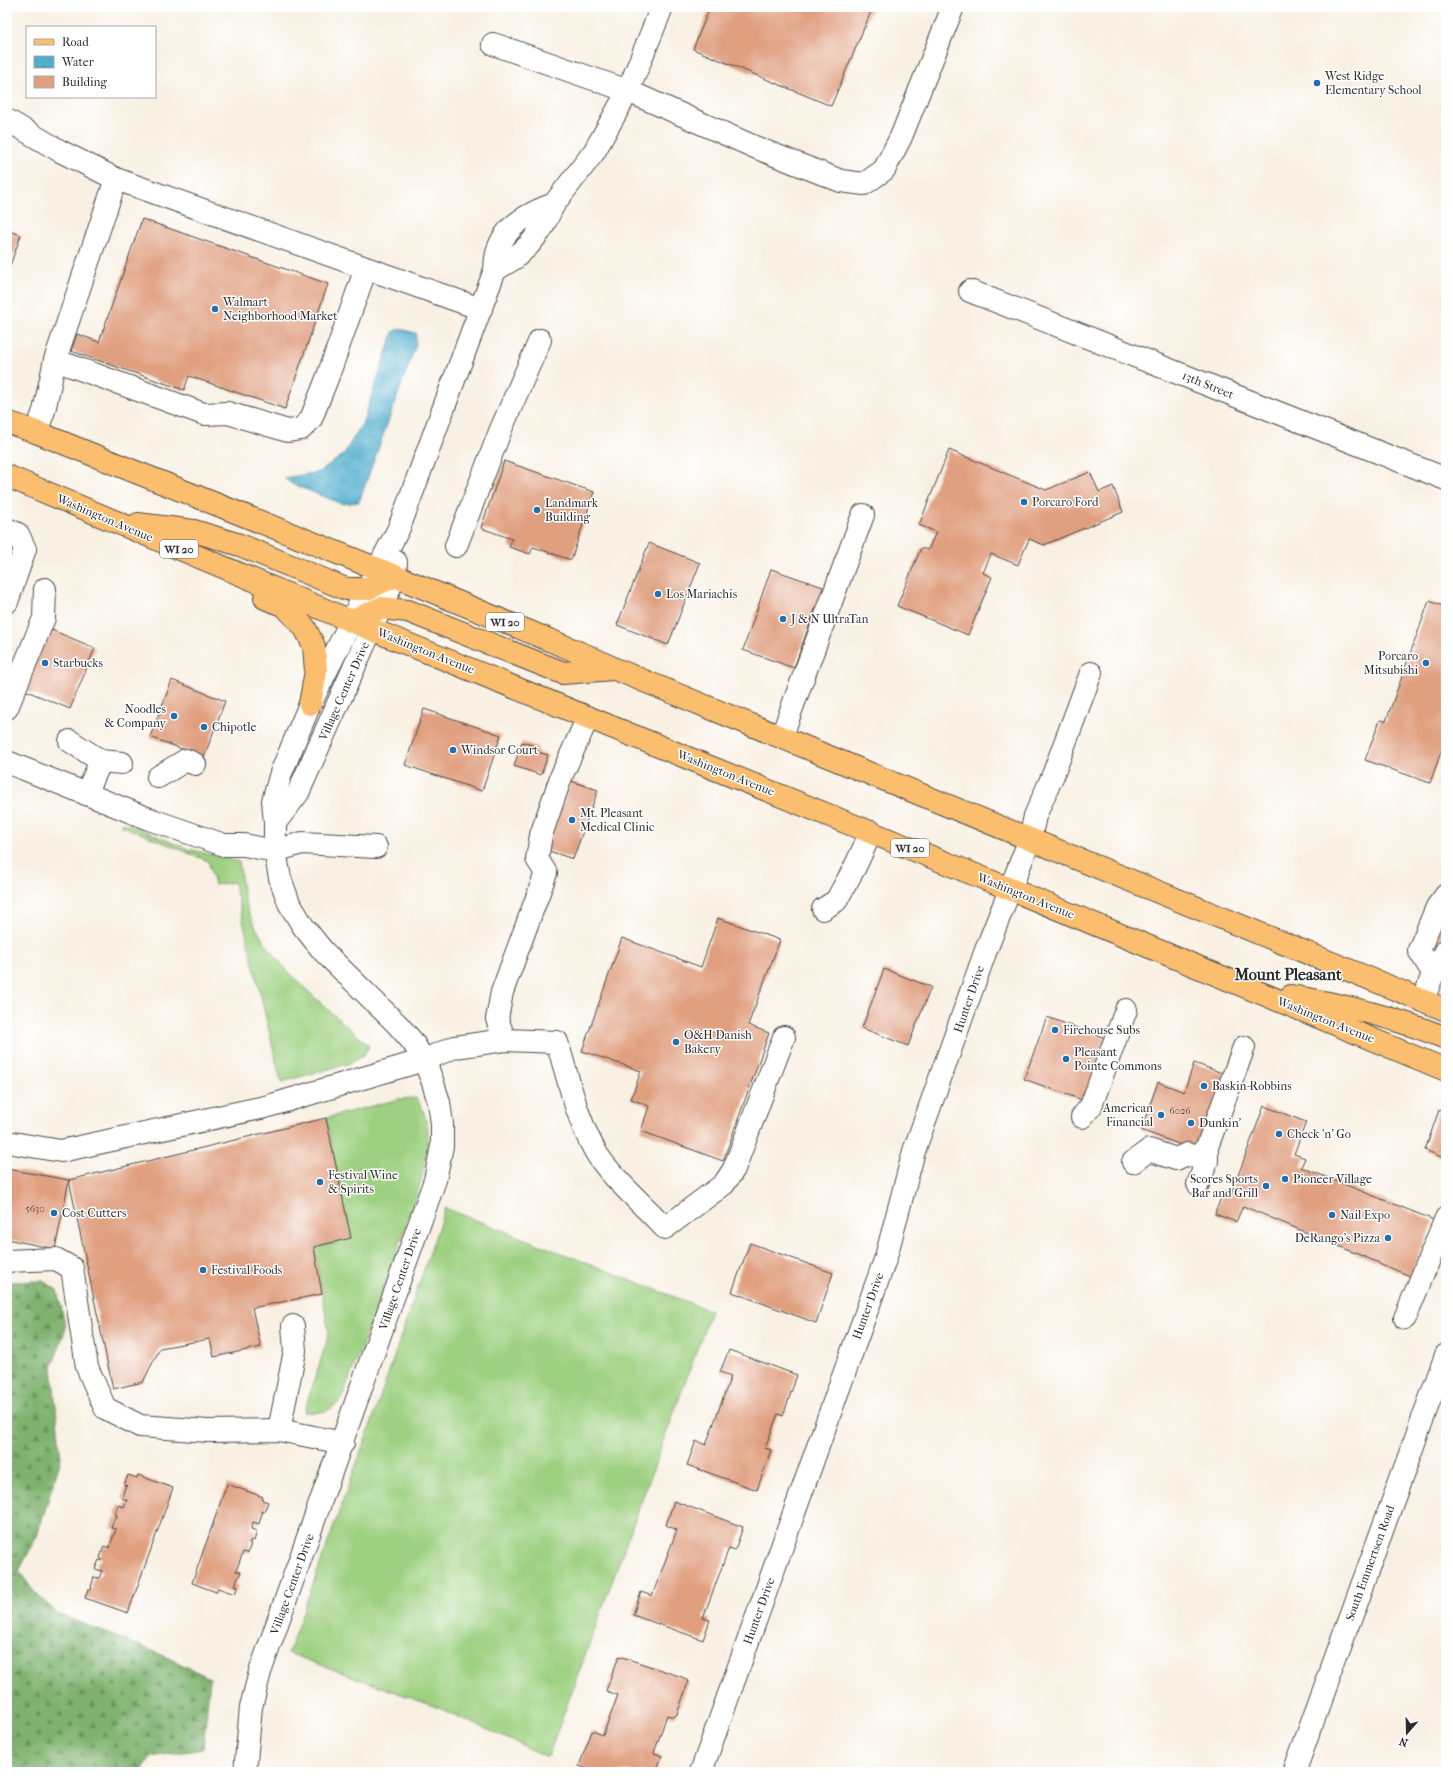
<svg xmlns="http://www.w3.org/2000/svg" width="1453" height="1779" font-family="'IM FELL French Canon',serif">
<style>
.grass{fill:#9dd080;stroke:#647e56}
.forest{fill:url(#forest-firs);stroke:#546e4c}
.water{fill:url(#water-ripples);stroke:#3d6c7c}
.building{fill:#e09f7f}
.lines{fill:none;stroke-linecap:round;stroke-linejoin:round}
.minor-casing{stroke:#4a4946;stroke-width:24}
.major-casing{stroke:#4a4946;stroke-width:24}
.minor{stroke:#fff;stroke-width:22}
.major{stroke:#fabe6e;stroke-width:22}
.poi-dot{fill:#1f6fb2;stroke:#fff;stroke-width:1.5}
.labels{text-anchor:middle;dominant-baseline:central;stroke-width:3;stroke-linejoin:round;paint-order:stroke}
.number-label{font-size:10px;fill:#584840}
.shield{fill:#fff;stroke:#6b6b6b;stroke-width:1}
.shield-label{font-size:11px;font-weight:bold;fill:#2b2b2b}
.poi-label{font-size:12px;fill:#2b2b2b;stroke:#fff;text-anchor:start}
.street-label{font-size:12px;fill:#2b2b2b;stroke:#fff}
.district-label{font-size:16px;font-weight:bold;fill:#2b2b2b;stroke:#fff}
</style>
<defs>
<pattern id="forest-firs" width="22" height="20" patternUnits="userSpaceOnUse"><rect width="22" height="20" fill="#7eb26e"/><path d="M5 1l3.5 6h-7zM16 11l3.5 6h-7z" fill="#67915b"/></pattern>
<pattern id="water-ripples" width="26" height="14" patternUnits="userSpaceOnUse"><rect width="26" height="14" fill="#4fadce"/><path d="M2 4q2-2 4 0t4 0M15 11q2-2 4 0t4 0" fill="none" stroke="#428da7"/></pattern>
</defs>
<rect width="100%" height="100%" fill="#fff"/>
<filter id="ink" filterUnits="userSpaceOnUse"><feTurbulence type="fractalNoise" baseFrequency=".025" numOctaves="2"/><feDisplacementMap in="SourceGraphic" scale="8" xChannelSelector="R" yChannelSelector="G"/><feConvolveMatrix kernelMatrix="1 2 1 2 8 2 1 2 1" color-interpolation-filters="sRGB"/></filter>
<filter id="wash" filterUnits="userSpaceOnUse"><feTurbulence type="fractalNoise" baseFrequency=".012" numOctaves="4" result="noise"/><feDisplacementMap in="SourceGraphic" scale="16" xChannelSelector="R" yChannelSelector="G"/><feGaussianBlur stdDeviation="0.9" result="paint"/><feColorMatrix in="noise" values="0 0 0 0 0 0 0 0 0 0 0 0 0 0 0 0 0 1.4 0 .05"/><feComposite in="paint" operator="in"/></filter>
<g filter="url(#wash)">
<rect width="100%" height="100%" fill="#f8f0e2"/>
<!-- grass -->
<g class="grass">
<path d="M125,823L188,849L239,862C241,875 242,888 245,901C260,958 327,1007 369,1046L364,1055L351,1063L281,1082L234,882L215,885L208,861L120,825Z"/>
<path d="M416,1098C423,1108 427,1119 428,1132C429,1165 415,1198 405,1229C385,1286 363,1343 341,1400C328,1413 322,1413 304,1412L329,1334L314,1247L351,1238L326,1118L399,1099Z"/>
<polygon points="445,1208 711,1311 548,1757 439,1708 288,1653 372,1421"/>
</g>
<!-- forest -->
<polygon class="forest" points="43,1281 57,1290 66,1328 52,1367 61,1459 37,1536 19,1571 35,1593 58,1614 160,1654 210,1678 203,1749 151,1757 141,1772 7,1772 7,1282"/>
<!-- water -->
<polygon class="water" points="400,329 416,333 416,345 359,502 342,504 292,484 284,478 319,472 343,455 362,424 393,332"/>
<g id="blocks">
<!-- building -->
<g class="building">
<polygon points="710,7 873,7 831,106 693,49"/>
<polygon points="142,219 328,284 285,409 189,376 184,390 71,351 77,334 99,342"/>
<polygon points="7,230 21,235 7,274"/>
<polygon points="949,450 1046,490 1090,472 1099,492 1113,486 1123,512 1044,545 1029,539 1018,565 991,554 983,573 992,577 968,635 897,606 921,548 928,550 936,532 919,525"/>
<polygon points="504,461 594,492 571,560 533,547 530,554 509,547 512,539 481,528"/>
<polygon points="649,543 700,563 668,645 617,625"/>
<polygon points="771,569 823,587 794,668 743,650"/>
<polygon points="1429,601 1446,607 1446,738 1430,783 1365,760 1380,720 1386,721"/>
<polygon points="47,628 95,648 70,709 22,689"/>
<polygon points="172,680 225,701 204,757 150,737"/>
<polygon points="424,709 501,735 482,791 405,765"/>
<polygon points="522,742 538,747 537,752 548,755 541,775 514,766"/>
<polygon points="571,781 598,790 573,859 546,850"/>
<polygon points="718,918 780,940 748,1025 769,1033 723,1161 641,1131 649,1106 631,1099 641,1071 582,1051 622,938 701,967"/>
<polygon points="1437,930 1446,930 1446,951 1431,950"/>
<polygon points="884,969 931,987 908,1046 862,1028"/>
<polygon points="1047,1017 1108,1039 1085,1101 1024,1079"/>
<polygon points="1194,1063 1225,1074 1197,1151 1141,1130 1158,1082 1184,1092"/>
<polygon points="1264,1106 1306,1122 1294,1154 1305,1158 1301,1167 1434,1220 1410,1276 1243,1206 1236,1222 1215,1214 1223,1192 1231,1194"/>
<polygon points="1439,1110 1446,1113 1446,1159 1425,1150"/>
<polygon points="326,1118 351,1238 314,1247 322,1294 252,1308 261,1347 214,1357 210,1339 160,1348 143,1382 113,1389 69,1180"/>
<polygon points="7,1169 69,1180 55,1249 7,1239"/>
<polygon points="750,1243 833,1273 816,1323 732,1292"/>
<polygon points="729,1350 797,1375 783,1416 778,1414 765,1448 771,1450 757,1490 687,1465 696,1441 706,1445 731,1376 720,1372"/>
<polygon points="128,1475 137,1478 138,1475 173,1488 128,1613 85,1598 88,1589 91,1590 92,1588 91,1587 94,1577 99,1578 102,1571 95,1569 99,1560 102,1561 102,1559 100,1558 104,1546 109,1548 116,1529 111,1528 115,1517 117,1517 117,1515 115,1514 118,1505 124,1507 127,1500 122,1498 125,1487 127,1486 124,1485"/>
<polygon points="227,1484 263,1497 262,1500 268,1502 264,1512 261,1511 262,1513 259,1524 253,1522 251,1529 257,1531 254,1541 251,1540 249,1543 251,1543 248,1553 243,1552 236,1571 241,1572 235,1585 238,1586 235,1594 218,1588 216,1592 192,1583"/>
<polygon points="674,1501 743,1527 735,1550 729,1548 703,1618 710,1620 703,1640 633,1615 641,1592 652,1596 677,1530 666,1525"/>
<polygon points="619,1656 682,1677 686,1679 688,1683 677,1714 674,1717 667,1715 654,1753 662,1756 656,1772 595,1772 579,1766 592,1731 603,1735 618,1695 606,1691"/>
</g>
</g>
</g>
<g filter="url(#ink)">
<use href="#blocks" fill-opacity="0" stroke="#4a4946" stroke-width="1"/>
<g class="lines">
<defs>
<g id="minor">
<polyline points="493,44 628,91 757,148 841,181 864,184 884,170 901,137 953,7"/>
<polyline points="7,120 60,151 116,179 481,309"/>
<polyline points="495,270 515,258 529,245 541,230 554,204 594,152 628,91 662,7"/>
<polyline points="970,291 1446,479"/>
<polyline points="55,360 204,414 228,413 288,431 301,429 311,419 328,376 366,268"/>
<polyline points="36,432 44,411 55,360 116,179"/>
<polyline points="7,529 18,534 25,549 7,602"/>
<polyline points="456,546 501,429 540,340"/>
<polyline points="7,708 44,618 45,589"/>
<polyline points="782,737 789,716 863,515"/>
<polyline points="70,741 101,761 122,763"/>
<polyline points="7,762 149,819 224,845 244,845 275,851 302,843 376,847"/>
<polyline points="158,777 186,760 195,764"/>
<polyline points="86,794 101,761"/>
<polyline points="275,823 298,793 395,576 396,562"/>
<polyline points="823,909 836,901 855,867 871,832"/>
<polyline points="1433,973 1419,950 1437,907 1446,895"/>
<polyline points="1423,1001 1431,979 1446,951"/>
<polyline points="505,1040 497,1019 502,992 546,873 537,859 541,835 561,777 588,717"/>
<polyline points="1082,1117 1091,1106 1126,1010"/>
<path d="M7,1142L61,1151L265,1107L424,1060L455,1047L505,1040L557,1042C568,1077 576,1116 594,1149C607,1174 645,1206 665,1228L724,1184L734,1169L784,1037"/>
<polyline points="1133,1162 1149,1150 1176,1159 1187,1154 1197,1158 1207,1147 1244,1047"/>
<polyline points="1198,1184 1207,1161 1207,1147"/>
<polyline points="7,1261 56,1259 72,1268 87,1367 105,1408 140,1426 208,1431 279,1430 343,1443"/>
<polyline points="1405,1318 1446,1218"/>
<polyline points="279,1430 295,1351 293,1326"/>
<path d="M245,1772L251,1707L260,1672L435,1180L442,1146V1124L439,1102L432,1080L424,1060L412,1041L397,1024L323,951L303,926L289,903L280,878L275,851V823L273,801L281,773L310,704L367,589L399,528L495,270C495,232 521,216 554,204"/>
<polyline points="701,1772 886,1257 914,1151 986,950 1030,839 1035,816 1053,775 1091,673"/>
<polyline points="1294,1772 1446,1355"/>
</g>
<g id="major">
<polyline points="7,422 36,432 395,576 590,657 615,669 1446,1010"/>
<polyline points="7,476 351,621 1010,889 1446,1070"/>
<polyline points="138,524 194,531 240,545 346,589 367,589 395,576"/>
<polyline points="265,598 285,606 305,628 314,646 316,671 310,704"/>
<polyline points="351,621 381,608 408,611 563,673 613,669"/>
<path d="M1291,996C1346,1005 1394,1017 1446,1038"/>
</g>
</defs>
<!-- minor casing -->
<use href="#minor" class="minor-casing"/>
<!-- major casing -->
<use href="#major" class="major-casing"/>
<!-- minor -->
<use href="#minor" class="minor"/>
<!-- major -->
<use href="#major" class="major"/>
</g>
</g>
<!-- markers -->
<g class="poi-dot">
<circle cx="1317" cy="83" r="4"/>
<circle cx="215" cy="309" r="4"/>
<circle cx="1024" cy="502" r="4"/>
<circle cx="537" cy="510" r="4"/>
<circle cx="658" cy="594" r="4"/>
<circle cx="783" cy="619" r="4"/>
<circle cx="45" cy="663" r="4"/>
<circle cx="1426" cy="663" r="4"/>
<circle cx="174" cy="716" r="4"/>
<circle cx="204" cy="727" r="4"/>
<circle cx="453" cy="750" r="4"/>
<circle cx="572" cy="820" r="4"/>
<circle cx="1055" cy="1030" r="4"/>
<circle cx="676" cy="1042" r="4"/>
<circle cx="1066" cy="1059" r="4"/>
<circle cx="1204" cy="1086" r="4"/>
<circle cx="1161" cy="1115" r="4"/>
<circle cx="1191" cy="1123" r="4"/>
<circle cx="1279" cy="1134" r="4"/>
<circle cx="1285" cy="1179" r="4"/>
<circle cx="320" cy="1182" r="4"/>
<circle cx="1266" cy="1186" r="4"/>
<circle cx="54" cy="1213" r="4"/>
<circle cx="1332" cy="1215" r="4"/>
<circle cx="1388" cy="1238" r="4"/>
<circle cx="203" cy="1270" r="4"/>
</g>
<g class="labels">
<!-- number labels -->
<g class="number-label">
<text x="1180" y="1111">6026</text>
<text x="35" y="1209">5630</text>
</g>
<!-- shield labels -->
<g class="shield">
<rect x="160" y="540" width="38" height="18" rx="3"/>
<rect x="486" y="613" width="38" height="18" rx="3"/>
<rect x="891" y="839" width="38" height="18" rx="3"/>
</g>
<g class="shield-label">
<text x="179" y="549">WI 20</text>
<text x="505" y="622">WI 20</text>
<text x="910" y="848">WI 20</text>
</g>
<!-- poi labels -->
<g class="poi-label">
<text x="1325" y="76">West Ridge<tspan x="1325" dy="14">Elementary School</tspan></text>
<text x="223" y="302">Walmart<tspan x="223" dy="14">Neighborhood Market</tspan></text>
<text x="1032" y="502">Porcaro Ford</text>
<text x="545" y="503">Landmark<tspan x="545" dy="14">Building</tspan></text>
<text x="666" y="594">Los Mariachis</text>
<text x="791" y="619">J &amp; N UltraTan</text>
<text x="1418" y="656" text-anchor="end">Porcaro<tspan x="1418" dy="14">Mitsubishi</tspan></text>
<text x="53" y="663">Starbucks</text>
<text x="166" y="709" text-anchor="end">Noodles<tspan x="166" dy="14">&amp; Company</tspan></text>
<text x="212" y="727">Chipotle</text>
<text x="461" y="750">Windsor Court</text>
<text x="580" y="813">Mt. Pleasant<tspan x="580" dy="14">Medical Clinic</tspan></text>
<text x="1063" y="1030">Firehouse Subs</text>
<text x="684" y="1035">O&amp;H Danish<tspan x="684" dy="14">Bakery</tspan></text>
<text x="1074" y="1052">Pleasant<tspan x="1074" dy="14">Pointe Commons</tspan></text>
<text x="1212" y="1086">Baskin-Robbins</text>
<text x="1153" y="1108" text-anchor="end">American<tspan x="1153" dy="14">Financial</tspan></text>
<text x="1199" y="1123">Dunkin'</text>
<text x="1287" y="1134">Check 'n' Go</text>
<text x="328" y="1175">Festival Wine<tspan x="328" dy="14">&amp; Spirits</tspan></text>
<text x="1258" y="1179" text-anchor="end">Scores Sports<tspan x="1258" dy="14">Bar and Grill</tspan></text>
<text x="1293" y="1179">Pioneer Village</text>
<text x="62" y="1213">Cost Cutters</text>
<text x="1340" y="1215">Nail Expo</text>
<text x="1380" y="1238" text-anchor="end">DeRango's Pizza</text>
<text x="211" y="1270">Festival Foods</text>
</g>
<!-- street labels -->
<g class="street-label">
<text transform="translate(1208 385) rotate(22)">13th Street</text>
<text transform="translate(105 518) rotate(23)">Washington Avenue</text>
<text transform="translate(426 651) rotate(22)">Washington Avenue</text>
<text transform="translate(344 691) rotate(-66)">Village Center Drive</text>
<text transform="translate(726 773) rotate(22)">Washington Avenue</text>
<text transform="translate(1026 896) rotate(22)">Washington Avenue</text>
<text transform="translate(969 999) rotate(-71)">Hunter Drive</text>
<text transform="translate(1326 1020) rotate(22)">Washington Avenue</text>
<text transform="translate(400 1279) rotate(-71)">Village Center Drive</text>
<text transform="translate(868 1306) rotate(-70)">Hunter Drive</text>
<text transform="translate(1370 1563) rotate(-70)">South Emmertsen Road</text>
<text transform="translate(292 1584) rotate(-70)">Village Center Drive</text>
<text transform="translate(759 1611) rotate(-70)">Hunter Drive</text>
</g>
<!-- district labels -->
<g class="district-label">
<text x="1288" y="974">Mount Pleasant</text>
</g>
</g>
<!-- margin -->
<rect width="1453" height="1779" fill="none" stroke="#fff" stroke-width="24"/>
<!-- legend -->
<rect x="26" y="26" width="130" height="72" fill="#ffffff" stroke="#aaaaaa"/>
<rect x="34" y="39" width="20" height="6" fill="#fabe6e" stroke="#aaaaaa"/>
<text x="62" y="46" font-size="12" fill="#2b2b2b">Road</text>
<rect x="34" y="56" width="20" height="12" fill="url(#water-ripples)" stroke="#aaaaaa"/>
<text x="62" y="66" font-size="12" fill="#2b2b2b">Water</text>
<rect x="34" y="76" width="20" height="12" fill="#e09f7f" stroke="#aaaaaa"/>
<text x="62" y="86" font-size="12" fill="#2b2b2b">Building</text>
<!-- north arrow -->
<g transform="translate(1407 1733) rotate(200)" stroke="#ffffff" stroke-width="3" paint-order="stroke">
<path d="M0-3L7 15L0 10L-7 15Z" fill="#2b2b2b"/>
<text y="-6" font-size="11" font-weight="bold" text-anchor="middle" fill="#2b2b2b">N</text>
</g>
</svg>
